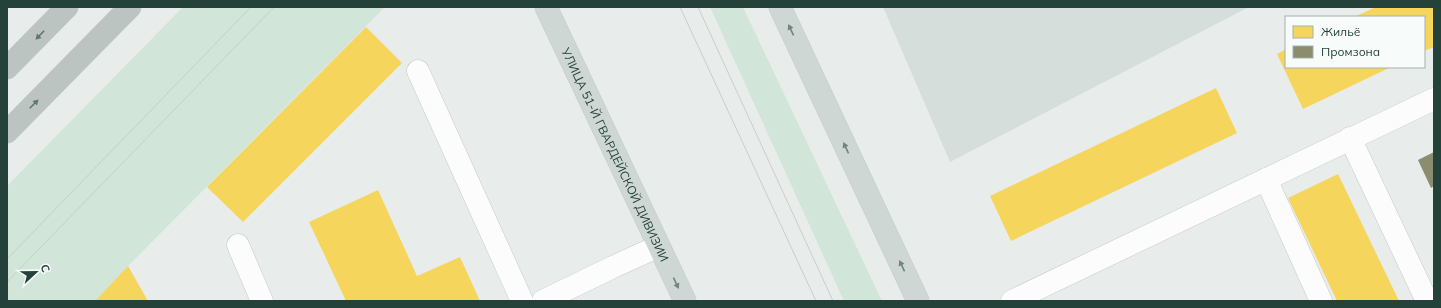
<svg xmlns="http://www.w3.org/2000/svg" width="1441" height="308" font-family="Mulish,sans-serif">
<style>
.built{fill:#d6dedb}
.green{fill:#d1e6d8}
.homes{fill:#f6d55c}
.industry{fill:#8c8c6e}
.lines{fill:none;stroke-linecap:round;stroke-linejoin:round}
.minor-casing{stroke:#c5cac8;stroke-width:23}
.major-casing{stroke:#c3ccc9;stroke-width:23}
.highway-casing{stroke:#c3ccc9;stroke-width:23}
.minor{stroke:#fcfcfc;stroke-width:22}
.major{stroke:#cfd7d5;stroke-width:22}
.highway{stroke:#bcc4c2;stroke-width:22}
.tram{stroke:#c9cdcc;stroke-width:1}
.oneway{fill:#718580}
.oneway2{fill:#617670}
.labels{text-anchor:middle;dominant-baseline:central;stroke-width:4;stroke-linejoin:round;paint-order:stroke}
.street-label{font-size:12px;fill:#24423a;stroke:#f7fbf9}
</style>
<rect width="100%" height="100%" fill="#e8edeb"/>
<!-- built -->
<polygon class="built" points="883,7 1249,7 950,162"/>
<!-- green -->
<g class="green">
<polygon points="183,7 385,7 128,266 95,301 7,301 7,186"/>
<polygon points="710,7 743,7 882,301 844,301"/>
</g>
<!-- homes -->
<g class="homes">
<polygon points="1376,7 1434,7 1434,47 1424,51 1424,17 1354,17"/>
<polygon points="366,27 402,63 243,222 207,187"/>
<polygon points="1286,49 1286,67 1391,67 1303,109 1277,54"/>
<polygon points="1216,88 1237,133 1011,241 990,196"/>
<polygon points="1338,174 1399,301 1337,301 1288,198"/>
<polygon points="378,190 417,276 460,257 480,301 346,301 309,222"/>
<polygon points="128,266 148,301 95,301"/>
</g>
<!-- industry -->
<polygon class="industry" points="1434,152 1434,186 1431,188 1418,160"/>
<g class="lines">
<defs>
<g id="minor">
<polyline points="418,71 522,301"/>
<polyline points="1350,138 1427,301"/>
<polyline points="1266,179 1321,301"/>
<polyline points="238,245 262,301"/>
<polyline points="543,301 613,267 659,246"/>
<polyline points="1012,301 1434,99"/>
</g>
<g id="major">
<path id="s1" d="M546,7L685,301"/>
<polyline points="780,7 918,301"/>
</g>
<g id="highway">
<polyline points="7,68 67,7"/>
<polyline points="7,132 130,7"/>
</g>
</defs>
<!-- minor casing -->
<use href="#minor" class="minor-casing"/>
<!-- major casing -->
<use href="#major" class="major-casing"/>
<!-- highway casing -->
<use href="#highway" class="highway-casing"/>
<!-- minor -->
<use href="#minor" class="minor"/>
<!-- major -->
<use href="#major" class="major"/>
<!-- highway -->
<use href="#highway" class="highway"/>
<!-- tram -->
<g class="tram">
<polyline points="680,7 816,301"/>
<polyline points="698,7 833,301"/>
<polyline points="7,259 251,7"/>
<polyline points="7,282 274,7"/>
</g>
</g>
<!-- one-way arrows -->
<defs><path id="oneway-solid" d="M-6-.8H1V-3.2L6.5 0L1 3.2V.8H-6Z"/></defs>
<g class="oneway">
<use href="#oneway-solid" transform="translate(791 30) rotate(-115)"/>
<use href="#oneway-solid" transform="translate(846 148) rotate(-115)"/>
<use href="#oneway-solid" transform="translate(902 266) rotate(-115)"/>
<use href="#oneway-solid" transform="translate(676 283) rotate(65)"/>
</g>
<g class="oneway2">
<use href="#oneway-solid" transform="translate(40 35) rotate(134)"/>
<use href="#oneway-solid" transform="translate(34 104) rotate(-45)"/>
</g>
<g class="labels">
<!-- street labels -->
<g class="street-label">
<text stroke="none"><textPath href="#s1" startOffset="163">УЛИЦА 51-Й ГВАРДЕЙСКОЙ ДИВИЗИИ</textPath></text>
</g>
</g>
<!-- border -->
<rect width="1441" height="308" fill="none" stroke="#24423a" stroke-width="16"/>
<!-- legend -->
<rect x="1285" y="16" width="140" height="52" fill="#f7fbf9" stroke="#a3b1ad"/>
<rect x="1293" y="26" width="20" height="12" fill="#f6d55c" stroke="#a3b1ad"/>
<text x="1321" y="36" font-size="12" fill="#24423a">Жильё</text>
<rect x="1293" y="46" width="20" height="12" fill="#8c8c6e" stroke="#a3b1ad"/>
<text x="1321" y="56" font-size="12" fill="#24423a">Промзона</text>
<!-- north arrow -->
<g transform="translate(36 272) rotate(68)" stroke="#f7fbf9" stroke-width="3" paint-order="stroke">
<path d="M0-3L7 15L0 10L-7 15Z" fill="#24423a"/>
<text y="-6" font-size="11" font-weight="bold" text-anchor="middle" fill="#24423a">С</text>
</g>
</svg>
